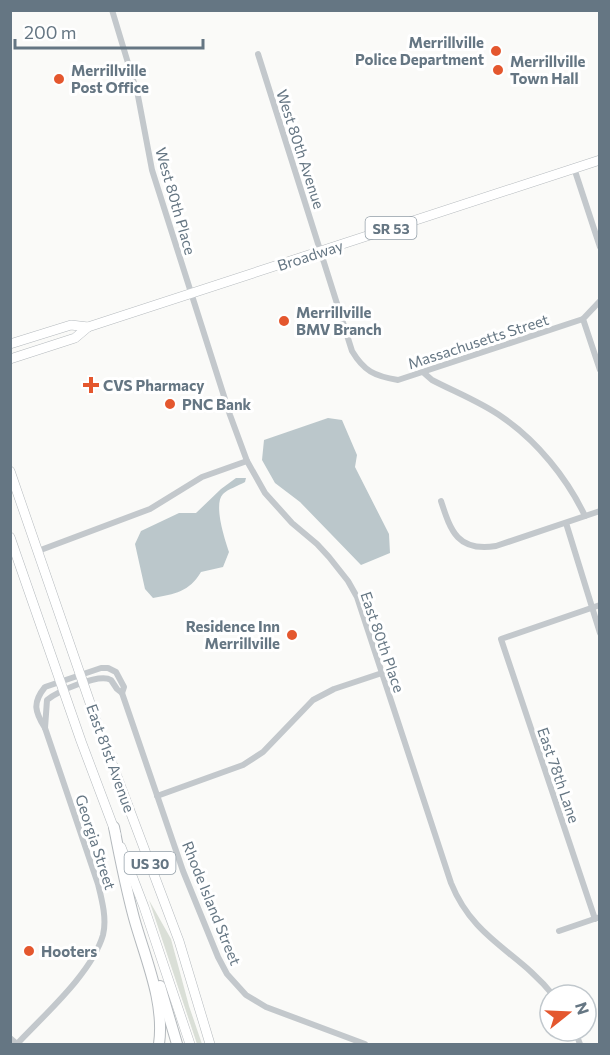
<svg xmlns="http://www.w3.org/2000/svg" width="610" height="1055" font-family="Commissioner,sans-serif">
<style>
.green{fill:#dadfd7}
.water{fill:#bbc7cb}
.lines{fill:none;stroke-linecap:round;stroke-linejoin:round}
.primary-casing{stroke:#b5babe;stroke-width:10}
.motorway-casing{stroke:#b4b9bd;stroke-width:12}
.minor{stroke:#c3c8cc;stroke-width:6}
.primary{stroke:#fff;stroke-width:9}
.motorway{stroke:#fff;stroke-width:10}
.poi-dot{fill:#e4572e;stroke:#fff;stroke-width:2}
.labels{text-anchor:middle;dominant-baseline:central;stroke-width:6;stroke-linejoin:round;paint-order:stroke}
.shield{fill:#fff;stroke:#939fa8;stroke-width:1.5}
.shield-label{font-size:14px;font-weight:bold;fill:#657683}
.poi-label{font-size:15px;font-weight:bold;fill:#657683;stroke:#fff;text-anchor:start}
.street-label{font-size:15px;fill:#657683;stroke:#fff}
</style>
<rect width="100%" height="100%" fill="#fafaf8"/>
<!-- green -->
<polygon class="green" points="149,900 171,939 189,1006 202,1044 197,1044"/>
<!-- water -->
<g class="water">
<polygon points="328,418 342,420 357,455 355,467 389,534 390,553 361,565 300,502 275,483 262,460 264,440"/>
<path d="M236,478H246L245,482C238,486 228,489 223,494C213,504 225,540 229,552L223,567L201,572C189,592 175,594 153,598L145,589L135,544L141,531L179,513H196L221,489Z"/>
</g>
<g class="lines">
<defs>
<g id="primary">
<polyline points="10,344 71,325 88,327"/>
<polyline points="10,359 75,338 88,327 600,160"/>
<polyline points="10,471 98,726 179,941 210,1044"/>
<polyline points="10,537 81,741 116,834"/>
<polyline points="121,847 144,907 190,1044"/>
</g>
<g id="motorway">
<path d="M114,827C120,858 126,888 134,918C145,958 165,1002 159,1044"/>
<polyline points="160,986 177,1044"/>
</g>
</defs>
<!-- primary casing -->
<use href="#primary" class="primary-casing"/>
<!-- motorway casing -->
<use href="#motorway" class="motorway-casing"/>
<!-- minor -->
<g class="minor">
<path d="M112,10L138,96L152,170L230,415L247,461L265,493L292,523L317,544L329,557L348,581L357,597L451,883C474,940 518,951 553,995"/>
<path d="M258,54L352,351C364,371 374,376 398,380L583,319"/>
<polyline points="574,168 600,247"/>
<polyline points="600,301 583,319 600,370"/>
<path d="M424,373L432,380C455,392 481,402 502,417C537,441 567,478 585,516"/>
<path d="M441,501C451,532 458,552 496,546L600,511"/>
<polyline points="566,523 600,633"/>
<polyline points="38,551 150,509 202,477 247,461"/>
<path d="M45,728L47,700C58,691 99,673 111,680L117,689L122,693"/>
<polyline points="157,796 243,765 263,752 313,700 334,689 382,673"/>
<polyline points="595,919 501,639 600,605"/>
<polyline points="559,931 600,917"/>
<polyline points="575,1031 580,1044"/>
<polyline points="10,1038 17,1044"/>
<path d="M17,1044C44,1015 92,973 103,935C107,919 102,900 98,884L45,728C35,712 32,703 45,687L101,668H108L116,672L124,687L122,693L183,871L218,957L227,974L246,995L266,1007L365,1044"/>
</g>
<!-- primary -->
<use href="#primary" class="primary"/>
<!-- motorway -->
<use href="#motorway" class="motorway"/>
</g>
<!-- markers -->
<g class="poi-dot">
<circle cx="496" cy="51" r="6"/>
<circle cx="498" cy="70" r="6"/>
<circle cx="59" cy="79" r="6"/>
<circle cx="284" cy="321" r="6"/>
<path d="M88 376h6v6h6v6h-6v6h-6v-6h-6v-6h6z"/>
<circle cx="170" cy="404" r="6"/>
<circle cx="292" cy="635" r="6"/>
<circle cx="29" cy="951" r="6"/>
</g>
<g class="labels">
<!-- shield labels -->
<g class="shield">
<rect x="365.5" y="217" width="51" height="22" rx="4.5"/>
<rect x="124.5" y="852" width="51" height="22" rx="4.5"/>
</g>
<g class="shield-label">
<text x="391" y="228">SR 53</text>
<text x="150" y="863">US 30</text>
</g>
<!-- poi labels -->
<g class="poi-label">
<text x="484" y="42" text-anchor="end">Merrillville<tspan x="484" dy="17">Police Department</tspan></text>
<text x="510" y="61">Merrillville<tspan x="510" dy="17">Town Hall</tspan></text>
<text x="71" y="70">Merrillville<tspan x="71" dy="17">Post Office</tspan></text>
<text x="296" y="312">Merrillville<tspan x="296" dy="17">BMV Branch</tspan></text>
<text x="103" y="385">CVS Pharmacy</text>
<text x="182" y="404">PNC Bank</text>
<text x="280" y="626" text-anchor="end">Residence Inn<tspan x="280" dy="17">Merrillville</tspan></text>
<text x="41" y="951">Hooters</text>
</g>
<!-- street labels -->
<g class="street-label">
<text transform="translate(301 149) rotate(72)">West 80th Avenue</text>
<text transform="translate(176 201) rotate(74)">West 80th Place</text>
<text transform="translate(310 255) rotate(-18)">Broadway</text>
<text transform="translate(478 341) rotate(-18)">Massachusetts Street</text>
<text transform="translate(383 642) rotate(71)">East 80th Place</text>
<text transform="translate(111 758) rotate(70)">East 81st Avenue</text>
<text transform="translate(559 775) rotate(71)">East 78th Lane</text>
<text transform="translate(96 842) rotate(72)">Georgia Street</text>
<text transform="translate(212 903) rotate(68)">Rhode Island Street</text>
</g>
</g>
<!-- border -->
<rect width="610" height="1055" fill="none" stroke="#657683" stroke-width="24"/>
<!-- north arrow -->
<g transform="translate(568 1013) rotate(72)"><circle r="28" fill="#ffffff" stroke="#c1c8cd" stroke-width="1.5"/>
<path d="M0-4.5L10 22L0 15L-10 22Z" fill="#e4572e"/>
<text y="-9" font-size="16" font-weight="bold" text-anchor="middle" fill="#657683">N</text>
</g>
<!-- scale -->
<path d="M15 39v9h188v-9" fill="none" stroke="#657683" stroke-width="3"/>
<text x="24" y="39" font-size="18" fill="#657683" stroke="#ffffff" stroke-width="4.5" paint-order="stroke">200 m</text>
</svg>
